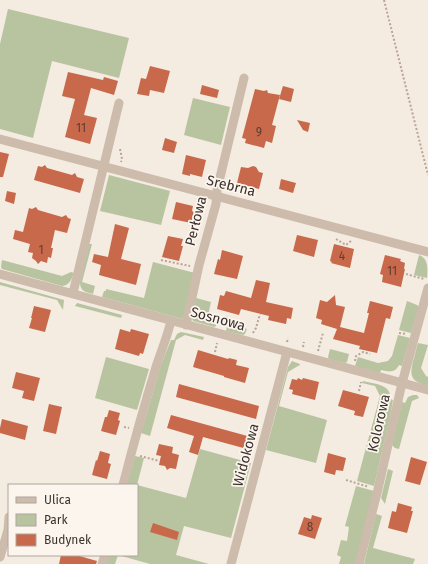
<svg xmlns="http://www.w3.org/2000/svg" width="428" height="564" font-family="'Fira Sans',sans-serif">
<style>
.green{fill:#b8c4a0}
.building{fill:#c8694b}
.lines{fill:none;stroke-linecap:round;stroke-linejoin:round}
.path{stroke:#b9a596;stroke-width:2;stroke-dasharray:2 2;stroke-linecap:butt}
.street{stroke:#cdbbac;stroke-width:9}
.labels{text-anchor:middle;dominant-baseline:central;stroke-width:3.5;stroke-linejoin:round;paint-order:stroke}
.number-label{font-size:12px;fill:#5e3e33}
.street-label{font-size:14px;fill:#3b302b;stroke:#fbf5ee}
</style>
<rect width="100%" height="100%" fill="#f4ebe1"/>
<!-- green -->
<g class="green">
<polygon points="8,9 129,38 119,78 52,61 33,138 0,129 0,44"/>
<polygon points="193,98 230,107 221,145 184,135"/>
<polygon points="109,175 170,191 161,225 100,211"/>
<path d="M89,244H92L82,282L95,286L93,294C85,292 80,291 80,282Z"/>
<path d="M419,255C428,258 428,268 427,278L414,275Z"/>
<path d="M2,260L62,276L71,272L74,273C71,280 70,285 62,286L2,269L1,267Z"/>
<polygon points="153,262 195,273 183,319 102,297 104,291 106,291 106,289 144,298"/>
<polygon points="0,282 64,300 63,310 57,300 0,285"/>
<polygon points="196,298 211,302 208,316 217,319 216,326 214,327 193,321 191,317"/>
<polygon points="407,301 417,305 419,307 411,333 399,330"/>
<polygon points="77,303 122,315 121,318 75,306"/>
<polygon points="228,322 242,326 241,327 247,329 245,334 243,335 226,331"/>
<polygon points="181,332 204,337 203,340 185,335 176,340 150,436 141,433 161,365 171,340 174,340 177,334"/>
<path d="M398,335L410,338L402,366L399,365C395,373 389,372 381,370L380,373L355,366L358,357L378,363L388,361L392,356Z"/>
<path d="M418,343L428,345L421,368L426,376L428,377V386C412,381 409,378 413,361C415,355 416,349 418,343Z"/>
<polygon points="330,349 349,354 347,362 345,363 329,359 328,357"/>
<polygon points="106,357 149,369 137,410 95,398"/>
<polygon points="292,361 300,364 299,366 298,366 288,372 279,406 327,420 316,463 266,450 288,367"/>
<path d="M363,381C374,384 392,384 390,399L393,400L390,417L374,486L357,481L380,396L375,386L362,383Z"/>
<polygon points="413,395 417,395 419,398 412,401 399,449 395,448 392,445 402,402 405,403 408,397"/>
<polygon points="200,449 251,463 231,538 184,526 176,555 209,564 150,564 118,555 115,564 106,564 108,555 137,555 137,485 186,498"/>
<polygon points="135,456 144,458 137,485 127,485"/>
<polygon points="388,469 393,471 385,504 381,498"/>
<polygon points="356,486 374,491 356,564 339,564 341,557 337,555 341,540 347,541 349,527 345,526"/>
<polygon points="376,514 382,516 373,548 415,559 413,564 364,564"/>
</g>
<!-- building -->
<g class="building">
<polygon points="150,66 170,71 164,93 150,90 149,96 137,94 141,78 146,79"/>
<polygon points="68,72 103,80 104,77 118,81 114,95 91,88 84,115 97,118 90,144 65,137 75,99 62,96"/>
<polygon points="202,85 219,90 217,98 200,94"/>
<polygon points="283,86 294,89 291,102 279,99"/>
<polygon points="255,89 264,91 267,90 268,93 280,95 272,125 276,126 272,143 266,141 264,148 245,143 246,139 242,138"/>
<polygon points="297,120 310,123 308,132 303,130"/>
<polygon points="165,138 177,142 174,153 162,150"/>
<polygon points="0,152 9,154 3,177 0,177"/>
<polygon points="186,155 206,160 202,177 190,174 190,176 182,174"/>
<polygon points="45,165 47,168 72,175 75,173 77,177 84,179 80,193 34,180 38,166 42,167"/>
<polygon points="253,166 256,167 259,172 263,173 259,189 237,183 241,167 248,168"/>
<polygon points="281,179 296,183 293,193 279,189"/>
<polygon points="7,191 16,193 14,204 5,201"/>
<polygon points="176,202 193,206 192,211 194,212 191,223 172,219"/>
<polygon points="36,207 38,210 62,217 66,215 68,218 71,219 67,233 55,230 51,248 53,248 51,258 48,257 47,263 41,261 38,264 36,261 32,258 33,253 28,252 30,244 13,239 15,230 23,232 29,208 32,209"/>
<polygon points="115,224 129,228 121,259 141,264 136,285 99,275 101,265 92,262 94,254 108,257"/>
<polygon points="297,235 318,240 314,257 293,251"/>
<polygon points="168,236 183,239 181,246 183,246 179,261 162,257"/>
<polygon points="334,244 354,249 350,268 331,263 332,262 330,261"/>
<polygon points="222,250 243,256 237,279 214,274 218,259 220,260"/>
<polygon points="385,255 401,259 400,261 405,263 404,269 405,269 401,287 382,282 383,275 380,274"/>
<polygon points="256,280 270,283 266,302 293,308 291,319 287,318 286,324 268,320 269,316 241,309 239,315 217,309 220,295 224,296 226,291 251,298"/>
<polygon points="335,295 336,305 345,307 340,327 364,333 369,313 367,313 370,301 393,307 390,319 386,318 377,353 359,349 360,346 333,339 337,329 321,324 322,320 316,318 320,300 327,302"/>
<polygon points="34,306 51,310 45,332 29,328 32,318 31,318"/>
<polygon points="120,329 130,332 131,329 149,334 143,354 140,353 139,356 115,349"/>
<polygon points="198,350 228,359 229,358 237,360 236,365 249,368 245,383 224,377 224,376 193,367"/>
<polygon points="16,372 40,378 34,401 22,398 24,391 12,388"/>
<polygon points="298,378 302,380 303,378 319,382 315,400 292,394 293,390 289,389 292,379 297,380"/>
<polygon points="179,384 259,406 256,419 176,397"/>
<polygon points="343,390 369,397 363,417 354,415 355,411 338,406"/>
<polygon points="49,404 62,407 56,434 43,431"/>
<polygon points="109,410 120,413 118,420 120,421 116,435 101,431 105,417 107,417"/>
<polygon points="171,415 251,437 247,449 203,437 198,455 189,452 194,436 167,428"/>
<polygon points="2,419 28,426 25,440 0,433 0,428"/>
<polygon points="159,444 173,447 172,453 179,455 176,469 170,468 167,470 165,466 159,465 160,460 161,456 156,455"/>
<polygon points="100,451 110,454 108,463 111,464 107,479 92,475 96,460 97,461"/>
<polygon points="328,453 346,458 343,471 336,470 335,475 324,472"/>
<polygon points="411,457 427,462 420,485 405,481"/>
<polygon points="398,503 412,507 411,511 413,511 407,533 388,528 392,511 396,512"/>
<polygon points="312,515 322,518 315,539 298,534 304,517 311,519"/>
<polygon points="153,523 179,532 177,540 150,532"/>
<polygon points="61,555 76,555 97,561 96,564 59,564"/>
</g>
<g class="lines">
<!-- path -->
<g class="path">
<polyline points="384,0 428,175"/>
<polyline points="120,149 122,159 121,162"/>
<polyline points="336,239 346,245 351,241"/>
<polyline points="161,260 190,266"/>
<polyline points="406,274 424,279"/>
<polyline points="224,326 227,316"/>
<polyline points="253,333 256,328 260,314"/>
<polyline points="399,333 406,334"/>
<polyline points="287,342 288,338"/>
<polyline points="303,347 304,342"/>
<polyline points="318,351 323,333"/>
<polyline points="215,352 217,343"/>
<polyline points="355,361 356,356 363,352 370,354"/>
<polyline points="359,391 361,382"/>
<polyline points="124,427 129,428"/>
<polyline points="140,456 159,461"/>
<polyline points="346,480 369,487"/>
</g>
<!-- street -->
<g class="street">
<polyline points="0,139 428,252"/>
<polyline points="0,274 428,390"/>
<polyline points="73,293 119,103"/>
<polyline points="186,325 199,265 216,204 217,190 244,78"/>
<path d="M123,485C133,446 144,406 156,367C161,352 167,337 171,321"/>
<polyline points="0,557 8,530 9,517"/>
<polyline points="102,564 105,555"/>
<polyline points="231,564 287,352"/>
<polyline points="359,564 378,489 402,383 428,288"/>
</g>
</g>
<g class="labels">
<!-- number labels -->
<g class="number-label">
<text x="81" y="128">11</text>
<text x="259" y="132">9</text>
<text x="41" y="250">1</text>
<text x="342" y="256">4</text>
<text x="392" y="271">11</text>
<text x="310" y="527">8</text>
</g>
<!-- street labels -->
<g class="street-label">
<text transform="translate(231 186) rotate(14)">Srebrna</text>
<text transform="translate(196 221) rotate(-76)">Perłowa</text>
<text transform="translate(218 319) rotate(15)">Sosnowa</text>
<text transform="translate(379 423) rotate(-77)">Kolorowa</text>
<text transform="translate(246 455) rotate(-75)">Widokowa</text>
</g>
</g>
<!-- legend -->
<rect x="8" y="484" width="130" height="72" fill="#fbf5ee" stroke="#aea6a0"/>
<rect x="16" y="497" width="20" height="6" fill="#cdbbac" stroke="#aea6a0"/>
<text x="44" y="504" font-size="12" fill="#3b302b">Ulica</text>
<rect x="16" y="514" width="20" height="12" fill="#b8c4a0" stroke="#aea6a0"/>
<text x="44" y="524" font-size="12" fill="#3b302b">Park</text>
<rect x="16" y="534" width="20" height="12" fill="#c8694b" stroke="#aea6a0"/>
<text x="44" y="544" font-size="12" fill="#3b302b">Budynek</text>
</svg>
